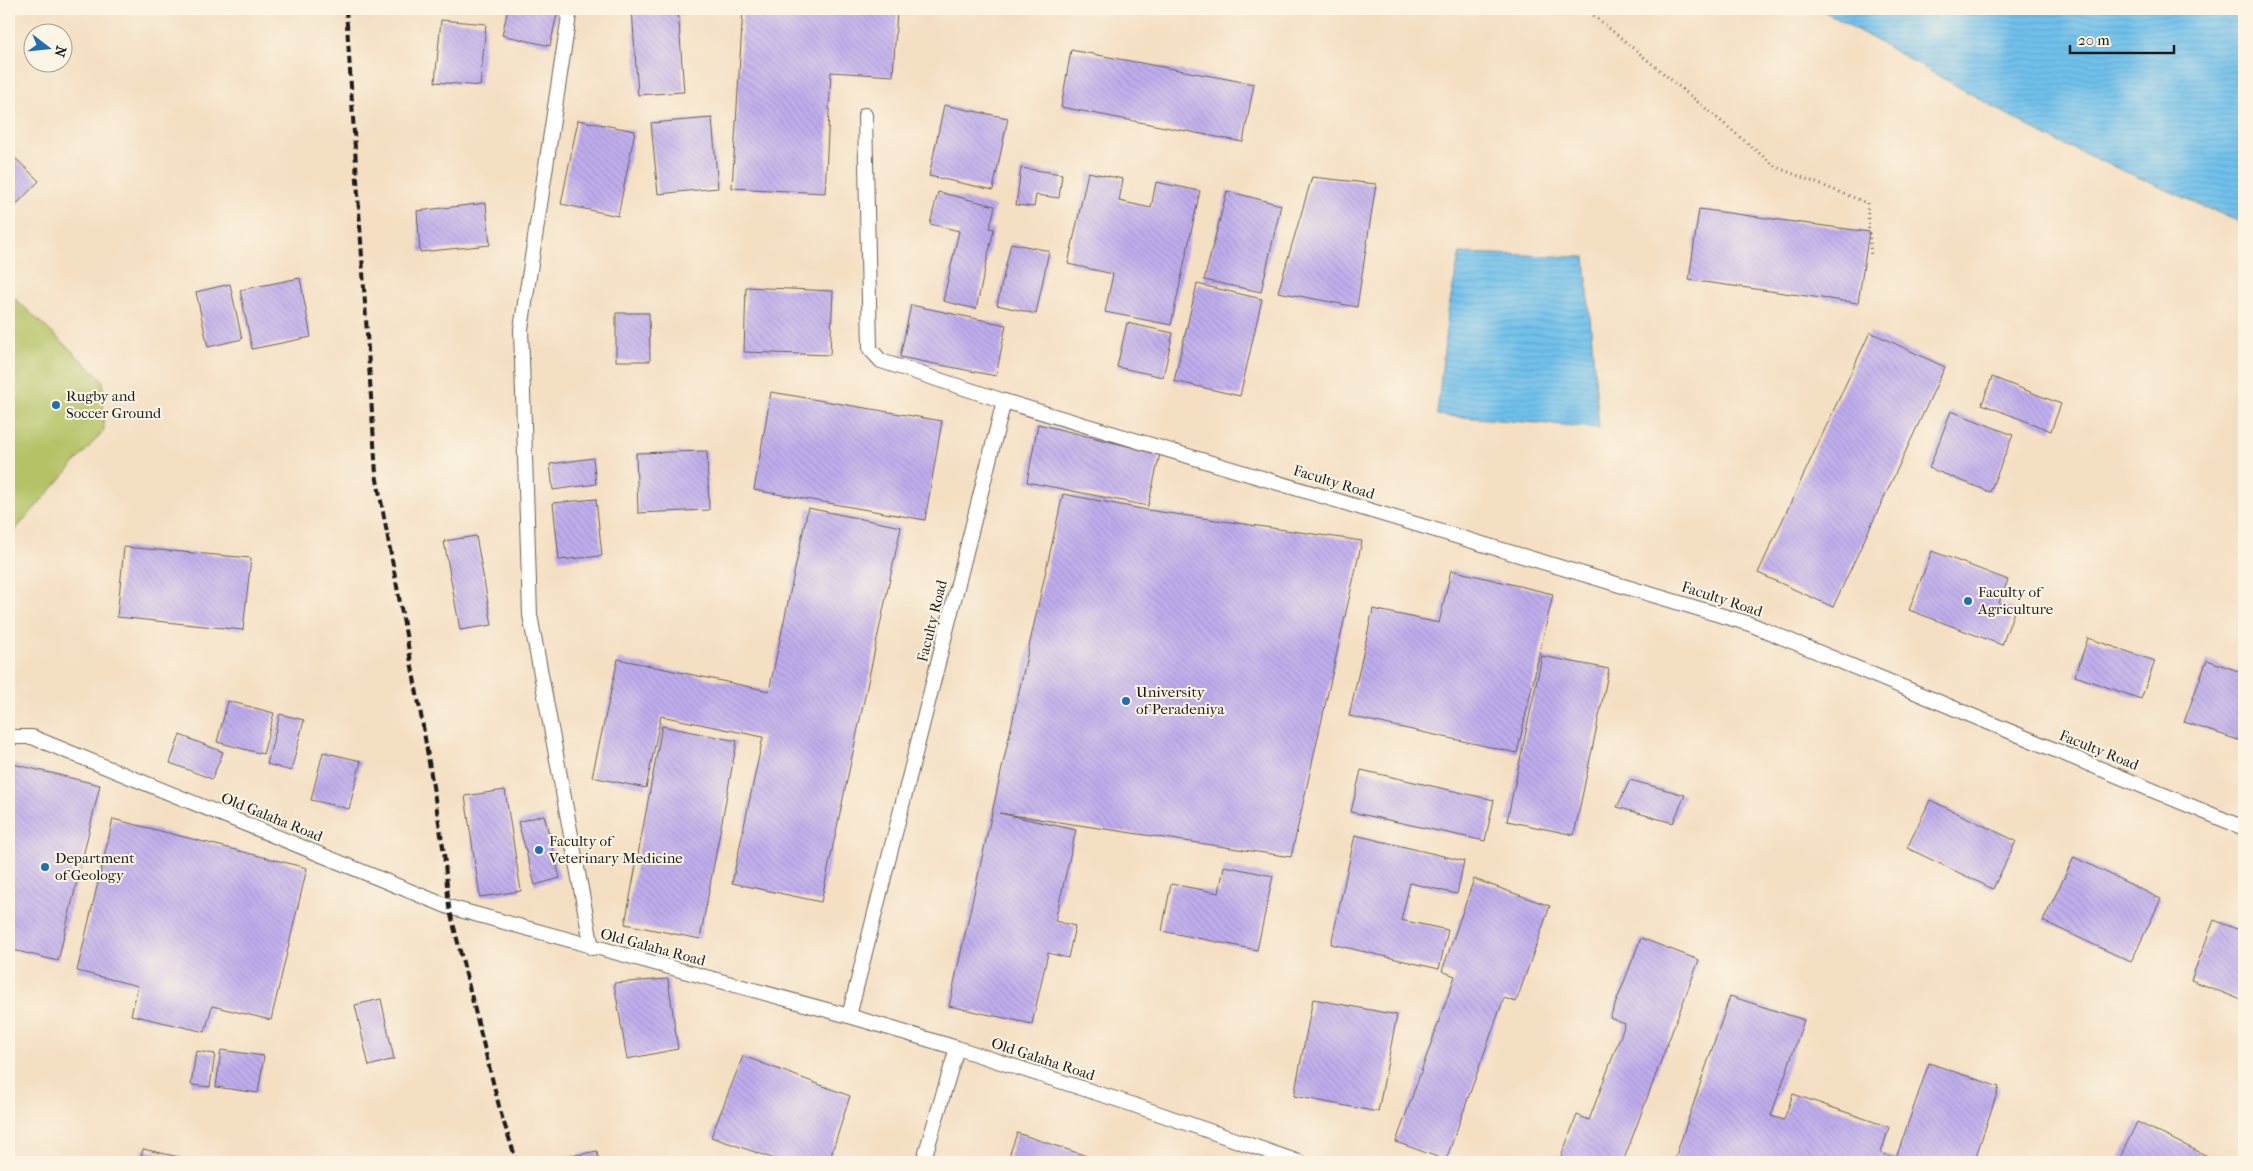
<svg xmlns="http://www.w3.org/2000/svg" width="2253" height="1171" font-family="'IM FELL French Canon',serif">
<style>
.pitch{fill:#b5c366;stroke:#687041}
.water{fill:url(#water-rules);stroke:#466e84}
.building{fill:url(#building-back-hatch)}
.lines{fill:none;stroke-linecap:round;stroke-linejoin:round}
.lane-casing{stroke:#686056;stroke-width:16}
.path{stroke:#686056;stroke-width:3;stroke-dasharray:1 4;stroke-linecap:butt}
.lane{stroke:#fff;stroke-width:14}
.rail{stroke:#1c1c1c;stroke-width:4;stroke-dasharray:8 4;stroke-linecap:butt}
.poi-dot{fill:#1f6fb2;stroke:#fcf5e5;stroke-width:2}
.labels{text-anchor:middle;dominant-baseline:central;stroke-width:4;stroke-linejoin:round;paint-order:stroke}
.poi-label{font-size:15px;fill:#1c1c1c;stroke:#fcf5e5;text-anchor:start}
.street-label{font-size:15px;fill:#1c1c1c;stroke:#fcf5e5}
</style>
<defs>
<pattern id="water-rules" width="6" height="5" patternUnits="userSpaceOnUse" patternTransform="scale(1.25)"><rect width="6" height="5" fill="#70c1ec"/><path d="M0 2.5h6" fill="none" stroke="#60a5ca"/></pattern>
<pattern id="building-back-hatch" width="6" height="6" patternUnits="userSpaceOnUse" patternTransform="scale(1.25)"><rect width="6" height="6" fill="#bfaded"/><path d="M-1 5l2 2M0 0l6 6M5-1l2 2" fill="none" stroke="#a494cb"/></pattern>
</defs>
<rect width="100%" height="100%" fill="#fcf5e5"/>
<filter id="ink" filterUnits="userSpaceOnUse"><feTurbulence type="fractalNoise" baseFrequency=".02" numOctaves="2"/><feDisplacementMap in="SourceGraphic" scale="10" xChannelSelector="R" yChannelSelector="G"/><feConvolveMatrix kernelMatrix="1 2 1 2 8 2 1 2 1" color-interpolation-filters="sRGB"/></filter>
<filter id="wash" filterUnits="userSpaceOnUse"><feTurbulence type="fractalNoise" baseFrequency=".0096" numOctaves="4" result="noise"/><feDisplacementMap in="SourceGraphic" scale="20" xChannelSelector="R" yChannelSelector="G"/><feGaussianBlur stdDeviation="1.12" result="paint"/><feColorMatrix in="noise" values="0 0 0 0 0 0 0 0 0 0 0 0 0 0 0 0 0 1.4 0 .05"/><feComposite in="paint" operator="in"/></filter>
<g filter="url(#wash)">
<rect width="100%" height="100%" fill="#f4dfc2"/>
<!-- pitch -->
<polygon class="pitch" points="9,293 103,380 104,430 9,537"/>
<!-- water -->
<g class="water">
<polygon points="1820,9 2244,9 2244,224 2049,138"/>
<polygon points="1460,253 1585,257 1599,428 1437,415 1448,312"/>
</g>
<g id="blocks">
<!-- building -->
<g class="building">
<polygon points="508,9 558,9 550,46 502,35"/>
<polygon points="632,9 678,9 684,92 638,95"/>
<polygon points="743,9 897,10 893,76 831,72 825,193 732,188"/>
<polygon points="441,20 486,24 480,86 435,82"/>
<polygon points="1071,50 1254,84 1243,142 1061,107"/>
<polygon points="944,105 1008,118 993,190 929,176"/>
<polygon points="712,118 718,188 658,194 651,123"/>
<polygon points="578,120 635,131 618,216 561,204"/>
<polygon points="9,152 39,181 9,212"/>
<polygon points="1021,168 1062,174 1059,198 1036,195 1034,207 1016,205"/>
<polygon points="1088,172 1123,179 1119,201 1151,208 1156,182 1200,191 1171,325 1105,312 1113,274 1068,264"/>
<polygon points="1312,177 1376,184 1357,307 1278,292"/>
<polygon points="1227,191 1281,205 1261,292 1204,280"/>
<polygon points="938,192 995,206 990,228 994,229 976,309 943,301 959,231 930,224"/>
<polygon points="486,203 490,245 420,252 417,211"/>
<polygon points="1699,209 1869,232 1858,303 1689,280"/>
<polygon points="1011,243 1049,251 1036,314 997,305"/>
<polygon points="300,278 311,337 252,349 240,290"/>
<polygon points="230,284 242,339 208,347 196,292"/>
<polygon points="1197,284 1262,299 1240,396 1174,381"/>
<polygon points="746,287 833,291 830,355 744,352"/>
<polygon points="911,305 1006,325 996,376 900,357"/>
<polygon points="616,313 649,313 650,361 616,361"/>
<polygon points="1127,323 1173,333 1163,377 1117,367"/>
<polygon points="1870,332 1945,367 1833,607 1758,573"/>
<polygon points="1992,377 2061,404 2051,431 1982,404"/>
<polygon points="771,392 942,421 925,520 754,490"/>
<polygon points="1951,411 2013,435 1990,492 1929,468"/>
<polygon points="1038,424 1160,454 1148,506 1027,482"/>
<polygon points="707,451 709,510 638,513 636,453"/>
<polygon points="593,458 596,484 553,490 550,464"/>
<polygon points="1063,494 1147,510 1362,541 1291,857 999,813 1076,830 1055,921 1075,926 1068,958 1048,953 1032,1024 949,1006"/>
<polygon points="596,499 602,556 559,560 553,503"/>
<polygon points="808,508 901,527 821,902 732,883 763,737 661,716 646,788 592,777 618,659 769,691"/>
<polygon points="476,536 492,625 460,630 444,541"/>
<polygon points="124,547 251,558 243,630 117,617"/>
<polygon points="1932,551 2008,580 1999,603 2015,609 2002,645 1909,610"/>
<polygon points="1451,570 1553,594 1517,753 1349,716 1373,609 1439,623"/>
<polygon points="2088,638 2155,661 2141,699 2075,676"/>
<polygon points="1542,656 1609,669 1574,835 1507,821"/>
<polygon points="2207,660 2244,673 2244,742 2184,722"/>
<polygon points="228,701 274,713 263,754 217,742"/>
<polygon points="280,714 304,720 291,771 267,764"/>
<polygon points="662,726 737,741 700,939 625,924"/>
<polygon points="180,735 223,752 212,779 170,763"/>
<polygon points="323,752 361,761 349,809 311,800"/>
<polygon points="9,763 100,785 58,961 9,949"/>
<polygon points="1361,770 1494,800 1485,841 1351,812"/>
<polygon points="1630,780 1685,795 1673,823 1617,807"/>
<polygon points="505,790 521,891 480,897 465,796"/>
<polygon points="1930,800 2016,841 1993,889 1907,848"/>
<polygon points="544,815 560,878 535,885 518,822"/>
<polygon points="113,819 307,868 271,1020 212,1006 205,1032 131,1015 138,986 77,971"/>
<polygon points="1355,835 1464,861 1457,894 1410,883 1401,920 1448,930 1439,969 1331,944"/>
<polygon points="2074,857 2161,899 2131,962 2043,921"/>
<polygon points="1224,866 1273,876 1257,950 1162,931 1171,884 1219,893"/>
<polygon points="1474,879 1550,906 1516,1002 1504,998 1446,1160 1396,1142 1455,976 1442,971"/>
<polygon points="2214,920 2244,932 2244,1001 2191,980"/>
<polygon points="1641,938 1699,960 1623,1162 1559,1162 1577,1115 1589,1120 1625,1024 1610,1018"/>
<polygon points="668,979 678,1049 627,1059 614,983"/>
<polygon points="1730,996 1804,1020 1771,1116 1784,1120 1793,1094 1889,1127 1881,1153 1896,1158 1929,1063 1999,1087 1974,1162 1686,1162 1675,1158"/>
<polygon points="381,999 394,1059 369,1066 355,1005"/>
<polygon points="1313,999 1397,1015 1378,1112 1294,1096"/>
<polygon points="221,1050 264,1056 258,1093 216,1087"/>
<polygon points="196,1051 215,1054 210,1087 191,1085"/>
<polygon points="743,1056 850,1096 829,1162 784,1162 711,1137"/>
<polygon points="2137,1122 2220,1162 2118,1162"/>
<polygon points="1017,1133 1105,1162 1007,1162"/>
<polygon points="143,1149 197,1161 197,1162 140,1162"/>
<polygon points="597,1151 599,1162 562,1162 562,1158"/>
</g>
</g>
</g>
<g filter="url(#ink)">
<use href="#blocks" fill-opacity="0" stroke="#686056" stroke-width="1"/>
<g class="lines">
<defs>
<g id="lane">
<polyline points="570,9 521,329 530,615 592,948"/>
<polyline points="865,115 870,349 881,361 1004,401"/>
<polyline points="9,737 32,737 449,907 849,1016 957,1048 1128,1103 1299,1162"/>
<polyline points="849,1016 1004,401 1750,624 2244,828"/>
<polyline points="923,1162 957,1048"/>
</g>
</defs>
<!-- lane casing -->
<use href="#lane" class="lane-casing"/>
<!-- path -->
<polyline class="path" points="1586,9 1776,167 1867,203 1871,257"/>
<!-- lane -->
<use href="#lane" class="lane"/>
<!-- rail -->
<polyline class="rail" points="346,9 376,474 423,726 444,853 449,907 501,1114 517,1162"/>
</g>
</g>
<!-- markers -->
<g class="poi-dot">
<circle cx="56" cy="405" r="5"/>
<circle cx="1968" cy="601" r="5"/>
<circle cx="1126" cy="701" r="5"/>
<circle cx="539" cy="850" r="5"/>
<circle cx="45" cy="867" r="5"/>
</g>
<g class="labels">
<!-- poi labels -->
<g class="poi-label">
<text x="66" y="396">Rugby and<tspan x="66" dy="17">Soccer Ground</tspan></text>
<text x="1978" y="592">Faculty of<tspan x="1978" dy="17">Agriculture</tspan></text>
<text x="1136" y="692">University<tspan x="1136" dy="17">of Peradeniya</tspan></text>
<text x="549" y="841">Faculty of<tspan x="549" dy="17">Veterinary Medicine</tspan></text>
<text x="55" y="858">Department<tspan x="55" dy="17">of Geology</tspan></text>
</g>
<!-- street labels -->
<g class="street-label">
<text transform="translate(1334 482) rotate(17)">Faculty Road</text>
<text transform="translate(1722 599) rotate(18)">Faculty Road</text>
<text transform="translate(932 621) rotate(-76)">Faculty Road</text>
<text transform="translate(2099 750) rotate(22)">Faculty Road</text>
<text transform="translate(272 817) rotate(22)">Old Galaha Road</text>
<text transform="translate(653 947) rotate(15)">Old Galaha Road</text>
<text transform="translate(1043 1059) rotate(18)">Old Galaha Road</text>
</g>
</g>
<!-- margin -->
<rect width="2253" height="1171" fill="none" stroke="#fcf5e5" stroke-width="30"/>
<!-- north arrow -->
<g transform="translate(48 48) rotate(106)"><circle r="24" fill="#fcf5e5" stroke="#a29e95"/>
<path d="M0-4L9 19L0 12L-9 19Z" fill="#1f6fb2"/>
<text y="-8" font-size="14" font-weight="bold" text-anchor="middle" fill="#1c1c1c">N</text>
</g>
<!-- scale -->
<path d="M2070 45v8h104v-8" fill="none" stroke="#1c1c1c" stroke-width="2.5"/>
<text x="2078" y="45" font-size="15" fill="#1c1c1c" stroke="#fcf5e5" stroke-width="4" paint-order="stroke">20 m</text>
</svg>
